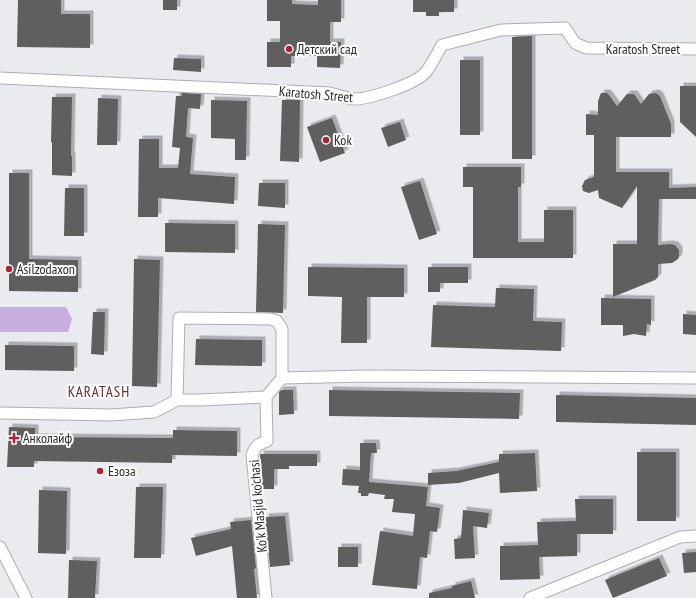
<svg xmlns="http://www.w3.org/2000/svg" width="696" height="598" font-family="'PT Sans Narrow',sans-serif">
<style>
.green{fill:#c7ade0}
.building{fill:#5e5e61;filter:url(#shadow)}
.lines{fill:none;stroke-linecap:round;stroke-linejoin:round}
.minor-casing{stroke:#acaeb2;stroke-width:13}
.minor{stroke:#fff;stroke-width:11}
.poi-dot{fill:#b32131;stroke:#fff;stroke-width:1.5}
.labels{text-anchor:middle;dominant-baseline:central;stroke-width:4;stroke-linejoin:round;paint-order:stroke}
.poi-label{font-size:14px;fill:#2a2a2c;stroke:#fff;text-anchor:start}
.street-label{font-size:14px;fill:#2a2a2c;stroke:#fff}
.neighbourhood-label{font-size:15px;letter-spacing:1px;fill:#6d2728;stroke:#fff}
</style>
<defs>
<filter id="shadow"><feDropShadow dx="3.5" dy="-3.5" stdDeviation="0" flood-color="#0004"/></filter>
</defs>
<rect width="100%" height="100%" fill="#e9ebef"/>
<!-- green -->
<polygon class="green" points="0,307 66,307 72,319 68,332 0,332"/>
<!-- building -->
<g class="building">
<polygon points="18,0 61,0 61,14 90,14 90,48 17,47"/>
<rect x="163" y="0" width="14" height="10"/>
<polygon points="267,0 292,0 292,4 318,5 318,0 341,0 341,22 330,22 330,42 341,42 340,68 317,67 317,56 291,56 291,67 267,67 267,42 280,42 280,21 267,21"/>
<polygon points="413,0 454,0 454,12 439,12 439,16 426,16 426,12 413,12"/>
<polygon points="532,36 532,159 512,159 512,37"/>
<polygon points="174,58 201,59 201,72 173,70"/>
<rect x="460" y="60" width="20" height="75"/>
<polygon points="680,86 696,86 696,137 680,122"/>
<polygon points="182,93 201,94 200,109 188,108 186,137 193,138 190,174 235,177 234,204 158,198 158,217 138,217 139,139 159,139 159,168 178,168 180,148 172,147 176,96 182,96"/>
<polygon points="601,93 607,93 609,95 617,106 627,94 634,94 641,104 649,94 656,93 660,96 671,124 671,137 616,137 616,172 669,172 669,188 696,187 696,199 659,199 658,245 670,244 675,245 679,250 679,256 678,259 672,263 658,264 658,277 655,280 613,297 613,244 637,244 637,186 622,208 599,198 598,190 589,193 583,191 582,186 585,180 594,177 594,135 586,135 586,114 598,115 598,101"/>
<polygon points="52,97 72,97 71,156 72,156 72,176 52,175 52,142 51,142"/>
<polygon points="98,98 118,99 117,145 97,145"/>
<polygon points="211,100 247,101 246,160 235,160 235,139 211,138"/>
<polygon points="282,100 300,100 299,162 280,161"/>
<polygon points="332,118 345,153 320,162 307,127"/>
<polygon points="400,122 406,140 388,147 381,128"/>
<polygon points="463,167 521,167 521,187 518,187 518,242 544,242 544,210 573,210 573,258 473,258 473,187 463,187"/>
<polygon points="9,173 29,173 29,259 78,260 78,292 9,291"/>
<polygon points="420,181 437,234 419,240 401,187"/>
<polygon points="259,183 285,183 285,208 258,206"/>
<polygon points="65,188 84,188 84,236 64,236"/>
<polygon points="165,223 235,224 235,253 165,252"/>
<polygon points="258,224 285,225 283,313 256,312"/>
<polygon points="134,259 160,260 157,387 132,386"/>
<polygon points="308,267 404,268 404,297 367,297 367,343 341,343 342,297 308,296"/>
<polygon points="428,267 468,267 468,283 440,283 440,292 428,292"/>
<polygon points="496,288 534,289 533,321 562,322 561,351 431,347 433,305 495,307"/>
<polygon points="601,298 651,299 651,325 647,324 646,336 634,334 623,336 623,325 601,325"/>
<polygon points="93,312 105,312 104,355 91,354"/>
<polygon points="683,314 696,315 696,335 683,334"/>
<polygon points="196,339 262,340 262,366 195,365"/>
<polygon points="5,345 74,346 74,371 5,370"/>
<polygon points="281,390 293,390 294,414 279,415 279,392"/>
<polygon points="329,390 520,393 519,419 329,416"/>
<polygon points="556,395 696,398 696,425 556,422"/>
<polygon points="9,427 35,428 35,437 173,438 173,430 237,431 237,456 172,455 172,463 34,461 34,467 7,467"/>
<polygon points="360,443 376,443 377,453 371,453 369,482 428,487 426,506 440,508 437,532 430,531 427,558 420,557 417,589 372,585 380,531 413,536 415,514 392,512 394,499 384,499 385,495 369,493 368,496 361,496 361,493 358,493 359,486 342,485 343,469 360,470"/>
<rect x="637" y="452" width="39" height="69"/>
<polygon points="535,453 537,491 500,493 499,473 459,483 428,485 428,473 456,471 499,462 499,454"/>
<polygon points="260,454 317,454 317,466 289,466 289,469 274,469 274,489 262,489"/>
<polygon points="136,487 163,487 161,558 134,558"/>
<polygon points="39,490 67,491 66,554 38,553"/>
<polygon points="575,499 613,499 613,534 577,534 577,556 539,557 540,579 500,580 500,546 538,545 537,522 576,521"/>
<polygon points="463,510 489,513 487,528 473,526 475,558 455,559 454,539 461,538"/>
<polygon points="285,516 290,565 270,567 265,517"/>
<polygon points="251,520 256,568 254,569 257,598 237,598 232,546 196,556 191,538 231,529 230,522"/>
<rect x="338" y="547" width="20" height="20"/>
<polygon points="696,552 696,572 684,573 682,553"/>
<polygon points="659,558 667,576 613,598 605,580"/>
<polygon points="69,560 97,561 95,598 68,598"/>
<polygon points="471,581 475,598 429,598 429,593 452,588 452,586"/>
</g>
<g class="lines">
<defs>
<g id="minor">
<path d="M0,78L330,93C338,95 346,98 354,99C370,99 416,84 426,72C432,64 437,54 442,45L501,30L565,28L575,43L586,48L696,49"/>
<polyline points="282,378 366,376 696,378"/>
<polyline points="0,413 111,415 154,412 177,400 199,400 266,397 282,378 282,329 277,321 270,319 179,318 177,400"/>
<polyline points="0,547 26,598"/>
<path d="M266,598L252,455C255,446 258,444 267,441L266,397"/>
<polyline points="530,598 680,537 696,536"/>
</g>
</defs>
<!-- minor casing -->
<use href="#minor" class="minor-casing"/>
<!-- minor -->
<use href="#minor" class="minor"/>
</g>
<!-- markers -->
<g class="poi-dot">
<circle cx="289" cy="49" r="4"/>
<circle cx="326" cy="140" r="4"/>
<circle cx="9" cy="269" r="4"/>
<path d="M12 432h4v4h4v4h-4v4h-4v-4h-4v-4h4z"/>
<circle cx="100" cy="471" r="4"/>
</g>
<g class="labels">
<!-- poi labels -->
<g class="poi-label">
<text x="297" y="49">Детский сад</text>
<text x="334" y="140">Kok</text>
<text x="17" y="269">Asilzodaxon</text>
<text x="23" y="438">Анколайф</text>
<text x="108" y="471">Езоза</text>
</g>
<!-- street labels -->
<g class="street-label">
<text x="643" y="49">Karatosh Street</text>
<text transform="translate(316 94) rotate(5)">Karatosh Street</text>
<text transform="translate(258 506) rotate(-95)">Ko'k Masjid ko'chasi</text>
</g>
<!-- neighbourhood labels -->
<g class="neighbourhood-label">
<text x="99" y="391">KARATASH</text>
</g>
</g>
</svg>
